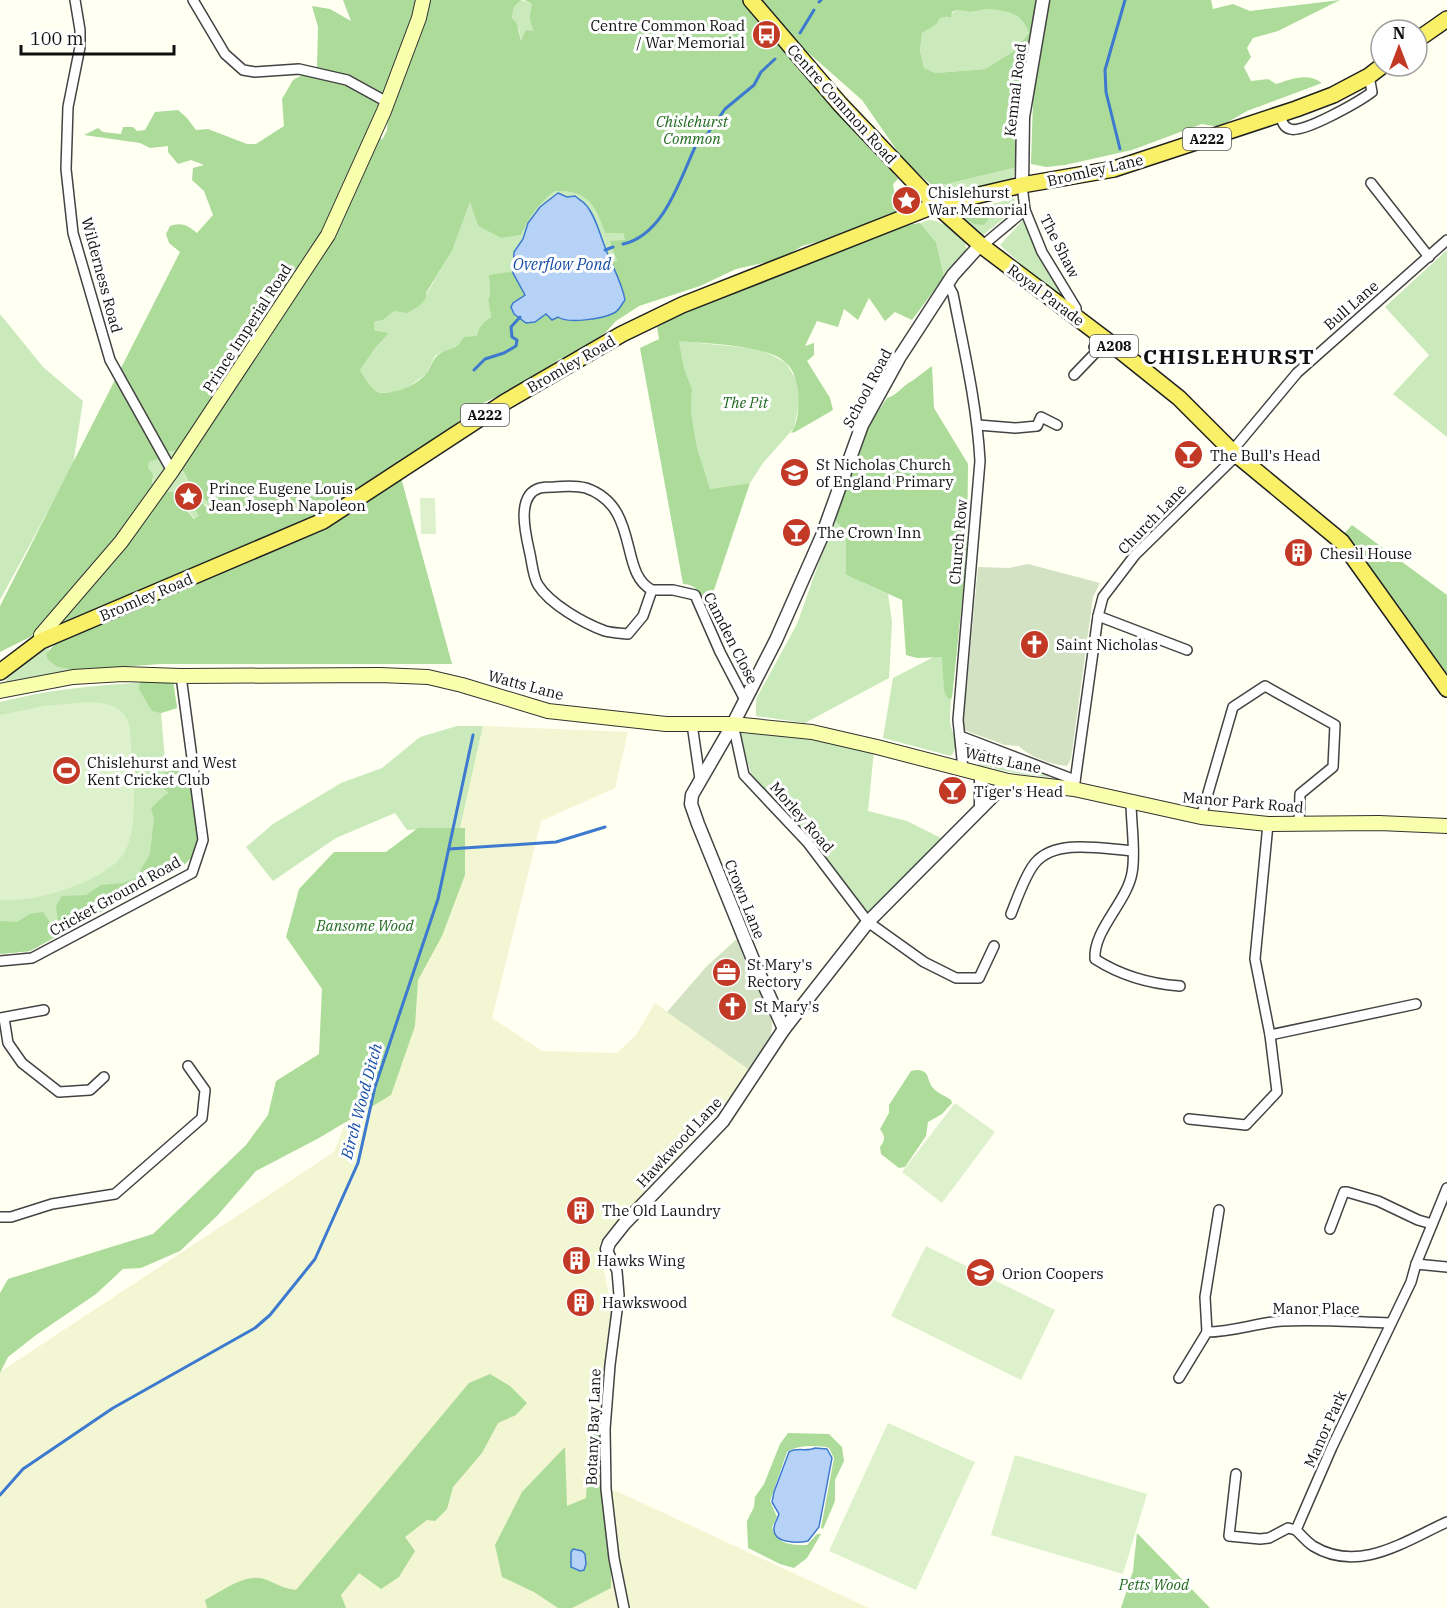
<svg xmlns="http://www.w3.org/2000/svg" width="1447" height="1608" font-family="'IBM Plex Serif',serif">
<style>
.farmland{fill:#f2f6d2}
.green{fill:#cbeabb}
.forest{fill:#acdb9a;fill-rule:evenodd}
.cemetery{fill:#d2e2c2}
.pitch{fill:#def1cd}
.water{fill:#b6d3f7;stroke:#3d7acf;stroke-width:1.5}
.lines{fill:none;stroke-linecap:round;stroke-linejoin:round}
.stream{stroke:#3d7acf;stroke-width:3}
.minor-casing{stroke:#434343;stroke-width:12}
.tertiary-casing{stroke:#434343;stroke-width:15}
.secondary-casing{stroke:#323232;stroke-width:16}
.primary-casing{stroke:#212121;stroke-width:18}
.minor{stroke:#fff;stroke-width:9}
.tertiary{stroke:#fff;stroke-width:12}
.secondary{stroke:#f9ffad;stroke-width:14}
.primary{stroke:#f9f068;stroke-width:15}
.labels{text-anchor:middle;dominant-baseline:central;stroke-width:6;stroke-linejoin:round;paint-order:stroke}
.shield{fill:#fff;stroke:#585858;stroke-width:1.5}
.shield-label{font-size:14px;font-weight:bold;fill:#101010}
.poi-label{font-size:15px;fill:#101010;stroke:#fff;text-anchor:start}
.street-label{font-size:15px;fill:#101010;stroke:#fff}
.park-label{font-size:15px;font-style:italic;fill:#20691e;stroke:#fff}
.water-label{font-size:16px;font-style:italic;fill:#174da4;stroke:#fff}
.district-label{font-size:21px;font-weight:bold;letter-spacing:1.5px;fill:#101010;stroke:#fff}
</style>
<rect width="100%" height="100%" fill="#fffff2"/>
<!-- farmland -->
<polygon class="farmland" points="483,726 628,732 615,788 541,821 492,1018 542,1051 617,1053 636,1035 655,1003 751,1071 693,1140 599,1245 612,1310 604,1422 609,1490 614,1490 869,1608 0,1608 0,1372 334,1152 460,828"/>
<!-- green -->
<g class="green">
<path d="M521,0L532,4C528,14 530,22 535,32L521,41L519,29L512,19L514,7Z"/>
<path d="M987,9C1008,11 1021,12 1029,33L1014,51L985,69L936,73L924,68L920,51L922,33L937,24L940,18H947L956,10L971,12Z"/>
<polygon points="1018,167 1013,178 1008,181 943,195 935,194 934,187"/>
<path d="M555,191C588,190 595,205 605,233H623L625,240L614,251L617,261L602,288L489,275L490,295L488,300L491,317C483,322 478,328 477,336L461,342L450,351L442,352L435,356L426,374L407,388L393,392H377L368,383L360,370L376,347L389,333L374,330V322L383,320L394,311L422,301L452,251L470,201L478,226L501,238L521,235C531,215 537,205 555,191Z"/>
<polygon points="1014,198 1017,208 983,235 963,218 963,212"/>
<path d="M929,220C940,219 970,238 966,251C964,261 951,270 944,277L936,242L920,223Z"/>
<polygon points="1023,220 1068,300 1032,274 1000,245"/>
<polygon points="1447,250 1447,437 1393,394 1429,355 1385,307"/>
<polygon points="0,314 43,367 83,401 73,465 0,600"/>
<polygon points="679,341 761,349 786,363 797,381 799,404 794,428 763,463 750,483 710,489 697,447 691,412 692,389 684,368"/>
<polygon points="174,451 188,461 183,472 188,480 189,487 214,507 210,510 208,506 202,503 197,506 199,516 195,519 179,501 177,494 173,492 164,491 152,483 153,480 148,468 149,462 163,458 167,452"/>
<polygon points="833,518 846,533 846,575 888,594 892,622 889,678 805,723 756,716 756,699 797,624 829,534"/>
<path d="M55,644L49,648L48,660L57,667L75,670L5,683C11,667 40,651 55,644Z"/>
<path d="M957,645C955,670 950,696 950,721C951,733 961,745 951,756L883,738L893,678Z"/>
<path d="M173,681L177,708L161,713L166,771L192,793C196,820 205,845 183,866L108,909L30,951L0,954V702C60,687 111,684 173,681Z"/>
<polygon points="457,726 483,726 460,828 407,830 395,813 336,838 273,881 246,847 273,824 341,783 382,768 420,737"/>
<polygon points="739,733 819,739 874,751 868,811 907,821 941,838 867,914 811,839 752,777"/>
<polygon points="973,745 1001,754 992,768 978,765"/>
<polygon points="1002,755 1059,778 1026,775 995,769 994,767"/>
</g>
<!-- forest -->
<g class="forest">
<path d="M343,0H521L514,7L512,18L517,24L521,41L526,30L534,31C529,23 529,13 532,4L524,0H746L859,127L898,179L893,184L895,197L902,210L828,239L802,246L781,259L736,269L700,286L639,306L616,321L606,332L582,351L559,359L530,381L479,405L440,436L397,463L452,664H161L75,670L57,667L48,660L46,654L55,644L107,616L64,623L60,622L0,652V606L180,252L169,243L166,234L170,226C182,222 187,225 197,233L213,215L204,191L192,180L193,168L204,165L191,160L178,164L168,152V146L150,148L140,143L84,135L98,128L103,132L121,134L123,127H133L137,131L145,130L155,112L178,110L187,118L196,130L208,129L247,144H256L284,126L282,99L293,80L317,67L318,27L312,6L330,9L351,21ZM388,90L393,101V107L388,115L387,130L382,140L377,135C379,118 385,107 371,97L375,93H383ZM555,191C588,190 595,205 605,233H623L625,240L610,241L617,261L535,281L510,272L489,275L490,295L488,300L491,317C483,322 478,328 477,336L464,337C454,353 448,347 438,355C433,359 431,366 428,371C418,386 393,395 377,392L368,383L360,370L376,347L389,333L374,330V322L383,320L394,311L407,313L419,306L426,298V293L452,251L470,202L478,226L501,238L521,235C531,215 537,205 555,191ZM174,451L177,456L187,461L182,469L188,480L189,487L214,507L210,510L202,503L197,506L196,511L199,516L194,519L179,501L177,494L173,492L164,491L152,483L153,474L148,468L149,462L163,458L167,452Z"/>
<path d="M760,0H1211L1213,9L1233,4L1250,11L1340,0L1278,31L1253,38L1247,48L1251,57L1244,67L1251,81L1268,79L1276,84C1292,79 1307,72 1322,83L1247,111L1219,127L1202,124L1132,150L1065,165L1046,167L1031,164L1033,100L1025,99L1018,167L934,187L905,162L862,100L795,41ZM987,9C1008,11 1021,12 1029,33L1014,51L985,69L936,73L924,68L920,51L922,33L937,24L940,18L951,17L952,12L956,10L971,12Z"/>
<polygon points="985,209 990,213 988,220 984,225 974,224 966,219 968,213"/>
<path d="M920,223L936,242L944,277L912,320L895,312L885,321L869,298L858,320L844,309L838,327L817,321L805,346L814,343V355L807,361L830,398L833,410L795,432L791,433C799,422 799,405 798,392C797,382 794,370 786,363C767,344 706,344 679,341L684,368L692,389L691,412L697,447L710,489L750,483L709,605C702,595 696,584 683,584L640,348L659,339L657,327L694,307L902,226Z"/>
<path d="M932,366L934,408L968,464L967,552L952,698L948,699L944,690L942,657L917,658L906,655L902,600L846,575V533L833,518L869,426L887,398C898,395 902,386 912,381C919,376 925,371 932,366Z"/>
<polygon points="1352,525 1447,595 1447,679 1342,536"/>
<polygon points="173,681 177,708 161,713 152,711 139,689 140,682"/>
<polygon points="190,766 198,839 192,857 183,866 30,951 0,954 0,921 17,922 30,914 43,912 49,921 50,930 59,929 56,906 62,896 86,895 101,885 123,883 136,878 150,854 154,818 151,808 165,795 169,793 162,787 160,777 166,772"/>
<polygon points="418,828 465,828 465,875 442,936 418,980 415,1026 391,1095 319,1138 256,1171 217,1216 180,1251 141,1268 123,1269 96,1294 36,1335 8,1357 0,1373 0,1293 8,1279 153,1234 246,1145 268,1115 276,1081 319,1054 322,989 286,937 299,889 334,852 386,852"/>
<path d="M917,1070C931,1071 926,1080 933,1088C937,1093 946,1096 951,1100L952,1103L942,1114L928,1122L926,1136L905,1167L899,1168L881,1154L880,1147C886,1139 885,1137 880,1129L889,1113V1105L911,1071Z"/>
<path d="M490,1374L510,1386L527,1403L516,1415L498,1423L482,1453L453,1487L447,1509L435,1521L427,1520L405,1537L415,1551L399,1577L381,1589L359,1573L341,1595L346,1608H207L205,1600C221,1592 245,1573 264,1579C277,1583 280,1588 296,1590L469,1383Z"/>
<polygon points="601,1424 597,1456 611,1564 611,1588 572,1608 558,1608 534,1592 502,1577 495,1545 522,1492 565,1447 567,1506 586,1498 589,1442"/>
<path d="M788,1433L829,1434L842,1447L844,1461L835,1480V1501L823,1529L821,1528L834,1458L829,1448C818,1445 797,1445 787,1452L770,1501L777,1517L772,1527C778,1545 790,1545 807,1545L817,1534H821L807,1558L794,1568L780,1564L748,1548L747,1521L754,1507L755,1497L764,1484L780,1444Z"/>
<polygon points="1137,1533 1210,1608 1121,1608 1133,1571"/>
</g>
<!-- cemetery -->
<g class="cemetery">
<path d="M1028,564L1100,583L1093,597L1071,759L1067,766C1053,765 1029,757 1019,746L1005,745L964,730L963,727L978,567L1009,568Z"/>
<path d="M738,938C748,959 773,1003 772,1025C772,1041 759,1057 751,1071L667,1012L707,966Z"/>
</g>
<!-- pitch -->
<g class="pitch">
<polygon points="420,498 435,498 436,534 421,534"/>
<path d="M87,702C107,703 125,705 130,728C131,759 142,831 122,856C110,871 90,880 72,887C48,896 25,901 0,900V715L44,706Z"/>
<polygon points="955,1103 995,1132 942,1203 902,1172"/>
<polygon points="926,1246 1055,1310 1021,1380 891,1316"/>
<polygon points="888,1423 975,1462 916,1590 829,1551"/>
<polygon points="1015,1455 1147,1494 1123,1574 991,1535"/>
</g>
<!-- water -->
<g class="water">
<path d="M558,193L567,197L575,196C578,199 583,201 585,204C595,214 600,235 605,247C611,264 622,282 625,300C621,305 619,311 614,313C602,319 568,324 558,317L552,320L546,314L535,322L526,323L514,314L511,307L513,303L525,295L513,273L514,252L523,239L528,223L540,207Z"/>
<path d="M815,1448L827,1449L832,1458L819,1527L808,1541C799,1543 773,1544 774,1528C774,1524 778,1518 779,1514L772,1502L774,1492L789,1452C797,1447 807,1452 815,1448Z"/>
<polygon points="573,1549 582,1551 585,1554 586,1564 584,1570 580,1571 571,1567 571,1552"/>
</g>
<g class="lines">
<!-- stream -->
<g class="stream">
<polyline points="819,2 821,0"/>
<polyline points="800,33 814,10"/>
<polyline points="706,136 725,109 754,85 761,72 775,59"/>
<polyline points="1120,149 1106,92 1105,70 1125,0"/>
<path d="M623,244C664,235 680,179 696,145"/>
<polyline points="605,250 613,247"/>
<polyline points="474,370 485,359 504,353 516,346 517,340 512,337 511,327 520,317"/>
<polyline points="449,849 556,842 605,827"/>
<polyline points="0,1495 23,1469 113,1408 255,1328 270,1315 315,1259 358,1163 375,1087 438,899 473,735"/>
</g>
<defs>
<g id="minor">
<polyline points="75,0 80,30 80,47 68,107 66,169 73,233 110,360 172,471"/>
<polyline points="193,0 225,54 243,70 255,72 299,69 347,80 387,102"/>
<path d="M1280,115C1282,121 1283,127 1290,129C1303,134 1360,101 1372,92L1369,76"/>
<polyline points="1371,183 1429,257"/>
<polyline points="1022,185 1025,210 1042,252 1076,308 1076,317"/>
<polyline points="982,246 1025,210"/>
<path d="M948,285L953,294C964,350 977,405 980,461L958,720L963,769"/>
<polyline points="1074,375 1098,350 1094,347 1102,337"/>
<polyline points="978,425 1015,428 1037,426 1041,417 1057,425"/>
<polyline points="1232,451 1297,373 1447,240"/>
<path d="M652,590C618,573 641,507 586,488C575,485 564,486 554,487C550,487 544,487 540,488C515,495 526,536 530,554C532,563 533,577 538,585C550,604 583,623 605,631C612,633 620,633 628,634L643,616L652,590H673L695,595L720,652L745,700"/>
<polyline points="1098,616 1187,650"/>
<polyline points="692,724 700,779"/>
<polyline points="733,724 744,775 808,843 868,922 924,962 956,978 979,978 994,946"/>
<polyline points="960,736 1075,780"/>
<polyline points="1074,789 1098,616 1103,597 1135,555 1237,455"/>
<path d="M1131,802C1131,823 1136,853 1132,873C1127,902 1093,930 1095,959C1120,975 1151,984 1180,986"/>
<polyline points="1201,817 1233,707 1265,686 1335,725 1333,767 1300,794 1299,824"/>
<path d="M1011,914C1017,899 1025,875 1035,863C1056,838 1103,849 1133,851"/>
<polyline points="0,961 32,958 192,873 203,840 181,676"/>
<polyline points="0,1018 44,1010"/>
<polyline points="4,1018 8,1043 22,1063 59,1092 90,1090 104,1077"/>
<polyline points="1270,1035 1416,1004"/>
<polyline points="1189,1119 1246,1125 1277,1092 1270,1035 1255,959 1268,824"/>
<path d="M1447,1188L1416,1264L1411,1282L1332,1447L1296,1530C1301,1535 1307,1542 1313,1546C1359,1574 1405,1541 1447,1522"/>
<polyline points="0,1217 11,1217 52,1204 115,1194 202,1118 205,1090 188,1066"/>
<polyline points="1330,1229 1344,1192 1347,1192 1378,1201 1418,1220 1432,1224"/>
<polyline points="607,1249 617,1271 619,1295 610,1365 605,1429 606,1489 614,1558 624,1608"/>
<polyline points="1416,1264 1447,1267"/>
<polyline points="1207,1332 1205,1297 1219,1210"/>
<path d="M1179,1378L1207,1332C1233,1332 1256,1323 1282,1321C1317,1319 1354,1322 1390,1323"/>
<polyline points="1236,1474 1229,1536 1260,1539 1269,1538 1288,1528 1296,1530"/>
</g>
<g id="tertiary">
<polyline points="1022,185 1023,117 1043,0"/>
<polyline points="981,808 981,774"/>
<polyline points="784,1029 754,962 698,824 691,804 692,795 733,724 776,640 822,536 862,425 899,358 953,275 981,244"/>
<polyline points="607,1249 609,1243 624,1224 723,1121 784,1029 868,922 1008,781"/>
</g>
<g id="secondary">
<polyline points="41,641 41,635 121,542 172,471 328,235 384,111 419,18 423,0"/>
<polyline points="0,691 73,677 123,674 181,676 380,675 428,677 462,685 548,711 666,724 733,724 812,732 877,747 1008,781 1074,789 1201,817 1268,824 1379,823 1447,826"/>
</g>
<g id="primary">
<polyline points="751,0 840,104 936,205 982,246 1109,342 1179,398 1232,451 1342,542 1447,689"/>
<polyline points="1417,40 1447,19"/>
<polyline points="0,672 41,641 323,521 505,402 622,334 682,305 936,205 1022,185 1114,169 1296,109 1333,95 1369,76 1382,66"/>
</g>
</defs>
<!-- minor casing -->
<use href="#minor" class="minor-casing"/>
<!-- tertiary casing -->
<use href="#tertiary" class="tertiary-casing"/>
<!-- secondary casing -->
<use href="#secondary" class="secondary-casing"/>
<!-- primary casing -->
<use href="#primary" class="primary-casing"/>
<!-- minor -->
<use href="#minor" class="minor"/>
<!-- tertiary -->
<use href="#tertiary" class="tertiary"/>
<!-- secondary -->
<use href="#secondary" class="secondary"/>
<!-- primary -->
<use href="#primary" class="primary"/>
</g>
<!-- icons -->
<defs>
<symbol id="bus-disc" viewBox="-11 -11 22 22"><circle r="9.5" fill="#c23a25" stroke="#fff"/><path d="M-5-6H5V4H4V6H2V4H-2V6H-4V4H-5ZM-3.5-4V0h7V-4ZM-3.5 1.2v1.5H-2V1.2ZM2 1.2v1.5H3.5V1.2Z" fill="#fff"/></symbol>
<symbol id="sight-disc" viewBox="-11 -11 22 22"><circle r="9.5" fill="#c23a25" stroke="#fff"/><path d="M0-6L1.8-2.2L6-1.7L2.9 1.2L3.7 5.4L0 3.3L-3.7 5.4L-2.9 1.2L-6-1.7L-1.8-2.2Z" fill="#fff"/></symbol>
<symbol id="bar-disc" viewBox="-11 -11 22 22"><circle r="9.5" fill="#c23a25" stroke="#fff"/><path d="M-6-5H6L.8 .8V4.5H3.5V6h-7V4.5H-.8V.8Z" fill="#fff"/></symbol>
<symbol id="school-disc" viewBox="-11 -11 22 22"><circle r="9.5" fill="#c23a25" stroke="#fff"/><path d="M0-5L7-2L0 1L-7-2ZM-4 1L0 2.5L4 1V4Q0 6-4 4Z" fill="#fff"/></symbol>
<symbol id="building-disc" viewBox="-11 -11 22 22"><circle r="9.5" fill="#c23a25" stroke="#fff"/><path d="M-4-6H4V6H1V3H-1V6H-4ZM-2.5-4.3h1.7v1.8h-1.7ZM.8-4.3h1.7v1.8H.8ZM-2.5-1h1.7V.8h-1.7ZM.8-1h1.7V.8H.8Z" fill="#fff"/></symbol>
<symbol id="church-disc" viewBox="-11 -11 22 22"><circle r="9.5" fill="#c23a25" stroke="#fff"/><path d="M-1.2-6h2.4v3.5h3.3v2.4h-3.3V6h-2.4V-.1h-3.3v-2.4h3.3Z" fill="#fff"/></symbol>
<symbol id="stadium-disc" viewBox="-11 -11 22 22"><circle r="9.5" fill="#c23a25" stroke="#fff"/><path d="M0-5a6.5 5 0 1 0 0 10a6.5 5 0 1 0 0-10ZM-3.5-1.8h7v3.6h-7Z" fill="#fff"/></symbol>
<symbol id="office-disc" viewBox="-11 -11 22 22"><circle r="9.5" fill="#c23a25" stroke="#fff"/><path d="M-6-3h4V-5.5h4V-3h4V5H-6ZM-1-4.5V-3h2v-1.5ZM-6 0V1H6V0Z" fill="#fff"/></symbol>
</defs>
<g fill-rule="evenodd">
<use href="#bus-disc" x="750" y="18" width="33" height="33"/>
<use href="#sight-disc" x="890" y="184" width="33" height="33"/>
<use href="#bar-disc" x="1172" y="438" width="33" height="33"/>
<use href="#school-disc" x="778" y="456" width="33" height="33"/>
<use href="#sight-disc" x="172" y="480" width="33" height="33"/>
<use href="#bar-disc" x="780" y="516" width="33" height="33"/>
<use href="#building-disc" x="1282" y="536" width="33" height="33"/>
<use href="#church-disc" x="1018" y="628" width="33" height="33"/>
<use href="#stadium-disc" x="50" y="754" width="33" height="33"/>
<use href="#bar-disc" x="936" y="774" width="33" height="33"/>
<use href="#office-disc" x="710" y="956" width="33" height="33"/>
<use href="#church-disc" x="716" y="990" width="33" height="33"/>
<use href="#building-disc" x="564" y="1194" width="33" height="33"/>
<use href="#building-disc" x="560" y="1244" width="33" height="33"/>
<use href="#school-disc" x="964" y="1256" width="33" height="33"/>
<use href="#building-disc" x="564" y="1286" width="33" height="33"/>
</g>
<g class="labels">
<!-- shield labels -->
<g class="shield">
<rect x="1183" y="128" width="48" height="22" rx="4.5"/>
<rect x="1090" y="335" width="48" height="22" rx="4.5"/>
<rect x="461" y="404" width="48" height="22" rx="4.5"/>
</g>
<g class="shield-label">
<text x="1207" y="139">A222</text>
<text x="1114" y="346">A208</text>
<text x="485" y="415">A222</text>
</g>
<!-- poi labels -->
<g class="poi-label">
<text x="745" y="25" text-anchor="end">Centre Common Road<tspan x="745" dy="17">/ War Memorial</tspan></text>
<text x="928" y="192">Chislehurst<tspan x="928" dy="17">War Memorial</tspan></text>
<text x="1210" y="455">The Bull's Head</text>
<text x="816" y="464">St Nicholas Church<tspan x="816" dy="17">of England Primary</tspan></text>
<text x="209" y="488">Prince Eugene Louis<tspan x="209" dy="17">Jean Joseph Napoleon</tspan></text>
<text x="817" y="532">The Crown Inn</text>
<text x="1320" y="553">Chesil House</text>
<text x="1056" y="644">Saint Nicholas</text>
<text x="87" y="762">Chislehurst and West<tspan x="87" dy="17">Kent Cricket Club</tspan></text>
<text x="974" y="791">Tiger's Head</text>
<text x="747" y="964">St Mary's<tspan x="747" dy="17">Rectory</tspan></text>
<text x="754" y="1006">St Mary's</text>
<text x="602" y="1210">The Old Laundry</text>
<text x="597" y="1260">Hawks Wing</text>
<text x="1002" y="1273">Orion Coopers</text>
<text x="602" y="1302">Hawkswood</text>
</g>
<!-- street labels -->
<g class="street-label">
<text transform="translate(1015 90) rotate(-83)">Kemnal Road</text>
<text transform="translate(842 104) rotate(48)">Centre Common Road</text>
<text transform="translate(1095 170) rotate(-13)">Bromley Lane</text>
<text transform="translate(1060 246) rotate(63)">The Shaw</text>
<text transform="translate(102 275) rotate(75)">Wilderness Road</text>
<text transform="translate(1046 295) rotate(37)">Royal Parade</text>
<text transform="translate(1351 305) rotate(-41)">Bull Lane</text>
<text transform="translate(247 328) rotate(-57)">Prince Imperial Road</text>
<text transform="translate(571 364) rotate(-30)">Bromley Road</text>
<text transform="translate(867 388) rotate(-62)">School Road</text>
<text transform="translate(1152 519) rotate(-46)">Church Lane</text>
<text transform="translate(958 542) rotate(-85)">Church Row</text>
<text transform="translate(146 597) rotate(-23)">Bromley Road</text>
<text transform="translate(731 638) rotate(63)">Camden Close</text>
<text transform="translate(526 685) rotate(15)">Watts Lane</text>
<text transform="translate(1003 760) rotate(12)">Watts Lane</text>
<text transform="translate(1243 802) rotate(5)">Manor Park Road</text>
<text transform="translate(802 817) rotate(49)">Morley Road</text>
<text transform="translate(115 896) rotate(-29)">Cricket Ground Road</text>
<text transform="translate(745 899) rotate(68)">Crown Lane</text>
<text transform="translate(679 1142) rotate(-47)">Hawkwood Lane</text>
<text x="1316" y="1308">Manor Place</text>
<text transform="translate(593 1427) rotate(-88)">Botany Bay Lane</text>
<text transform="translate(1325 1429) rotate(-66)">Manor Park</text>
</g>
<!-- park labels -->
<g class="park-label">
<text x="692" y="121">Chislehurst<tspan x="692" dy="17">Common</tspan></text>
<text x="745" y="402">The Pit</text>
<text x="365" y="925">Bansome Wood</text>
<text x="1154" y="1584">Petts Wood</text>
</g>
<!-- water labels -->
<g class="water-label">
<text x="562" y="264">Overflow Pond</text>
<text transform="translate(361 1101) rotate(-75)">Birch Wood Ditch</text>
</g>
<!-- district labels -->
<g class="district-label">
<text x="1229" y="356">CHISLEHURST</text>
</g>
</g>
<!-- north arrow -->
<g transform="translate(1399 48)"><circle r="28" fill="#ffffff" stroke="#9f9f9f" stroke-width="1.5"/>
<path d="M0-4.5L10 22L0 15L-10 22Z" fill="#c23a25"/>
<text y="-9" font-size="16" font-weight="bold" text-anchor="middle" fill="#101010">N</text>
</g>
<!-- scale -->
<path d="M21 45v9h153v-9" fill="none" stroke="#101010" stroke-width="3"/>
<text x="30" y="45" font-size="18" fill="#101010" stroke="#ffffff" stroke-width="4.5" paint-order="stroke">100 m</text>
</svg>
